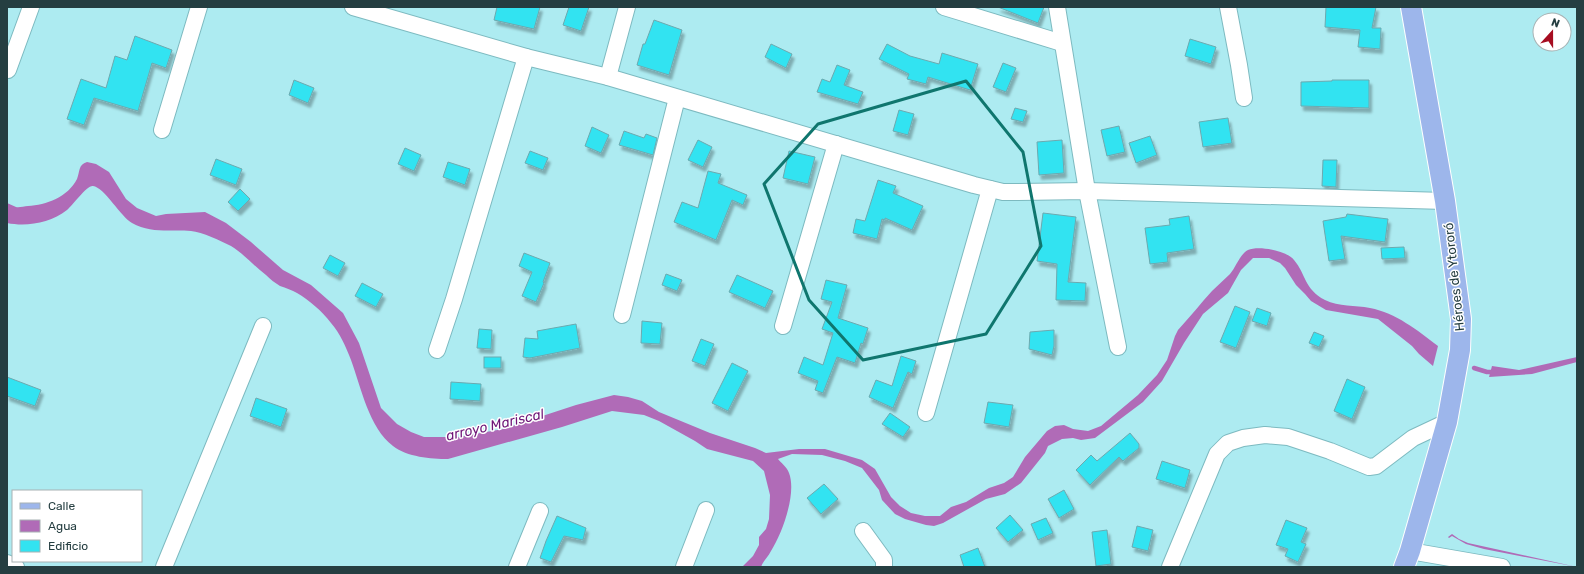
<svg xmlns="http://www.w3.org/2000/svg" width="1584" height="574" font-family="Rubik,sans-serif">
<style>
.water{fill:#b06bb7}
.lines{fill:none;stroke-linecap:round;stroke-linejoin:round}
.stream{stroke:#b06bb7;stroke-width:4.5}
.building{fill:#32e3f1;stroke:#6ca9af;filter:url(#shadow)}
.minor-casing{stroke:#7dbac0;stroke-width:18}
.major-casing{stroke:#fff;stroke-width:22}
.minor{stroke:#fff;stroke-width:16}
.major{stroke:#9db6eb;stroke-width:20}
.marked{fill:none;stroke:#0f766e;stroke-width:3;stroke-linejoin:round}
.labels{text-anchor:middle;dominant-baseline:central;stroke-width:3;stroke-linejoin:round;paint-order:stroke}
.street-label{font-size:13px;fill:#253e41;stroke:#fff}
.water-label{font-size:14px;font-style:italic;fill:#6d1677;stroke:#fff}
</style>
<defs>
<filter id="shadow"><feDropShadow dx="2.5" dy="4.5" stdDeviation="1" flood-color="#0004"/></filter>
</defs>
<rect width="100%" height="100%" fill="#adebf1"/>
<!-- water -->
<g class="water">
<path d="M87,162L96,164L109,172L126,199L137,208L156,216L166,214L205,212L226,223L251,242L283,270L311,285L343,313L359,343L381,408L397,424L411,432L424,437H458L503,429L576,405L614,395L628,397L642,401L659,412L710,433L755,448L766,453L799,449H825L862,460L875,469L891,497L900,506L911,513L925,516H940L951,507L966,502L989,488L1004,483L1013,477L1025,457L1047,431L1055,426L1064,425L1073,429L1088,431L1101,426L1138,395L1157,375L1167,360L1175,336L1178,330C1190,317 1201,303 1212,291C1218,285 1224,280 1230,274C1236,267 1240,254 1248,250C1259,245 1287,251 1294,260C1306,274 1304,289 1325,300C1339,307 1355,305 1370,308C1396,313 1417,330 1438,346L1433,366L1419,354L1412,346L1378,319L1326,310L1311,301L1305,294L1296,285L1285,268L1280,263L1269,258H1253L1241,270L1228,293L1203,314L1184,343L1162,381L1143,402L1095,438L1081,440L1073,438L1062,439L1048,446L1045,453L1021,483L1005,494L986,499L943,523L934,526L926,525L905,519L895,514L882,500L879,490L862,468L845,461L822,455L792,454L778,459C781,463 787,467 789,473C797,493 782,534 771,551C768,557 763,561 761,567H742L753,556L759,545V537L766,529L769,519L770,495L764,471L753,461L707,449L695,441L659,421L644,415L612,411L562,427L448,459C431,459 407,457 393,446C369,428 361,387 351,360C346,347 340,333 331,323C322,311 309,300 297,293C292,290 286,288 280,286C275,283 270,279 266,275C254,266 244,254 231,246C221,241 202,232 191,231C171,229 151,234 132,223C121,217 104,187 93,186C87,185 73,205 67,210C50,223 27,227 7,223V203C10,204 13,206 16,207C19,208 24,206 28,206C46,205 68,197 77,179C80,171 78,165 87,162Z"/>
<polygon points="1577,357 1577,362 1532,374 1489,377 1492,366 1519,370"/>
<polygon points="1452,534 1459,539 1468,543 1577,567 1484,549 1466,544 1452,536 1449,538 1448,537"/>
</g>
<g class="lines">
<!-- stream -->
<polyline class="stream" points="1474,368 1487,372 1495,372"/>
</g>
<!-- building -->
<g class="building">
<polygon points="497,7 540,7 534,29 494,20"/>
<polygon points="569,7 589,7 581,31 563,25"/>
<polygon points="998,7 1044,7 1038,23"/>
<polygon points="1326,7 1376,7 1372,28 1381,28 1380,49 1358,47 1360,30 1325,27"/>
<polygon points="654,20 682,30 669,75 637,65 643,44 645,44"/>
<polygon points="135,36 172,50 166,68 152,63 138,111 94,98 84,125 67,119 81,79 106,88 115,56 127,60"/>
<polygon points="1190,39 1216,47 1211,64 1185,56"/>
<polygon points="771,44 792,54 786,68 765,57"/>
<polygon points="887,44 910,56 939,64 942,53 978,64 970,90 928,77 926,84 907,79 909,74 879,59"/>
<polygon points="1003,63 1016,68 1006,92 993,87"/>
<polygon points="837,65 850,70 844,85 863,92 858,104 817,92 822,79 830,82"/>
<polygon points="294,80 314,88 308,103 289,95"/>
<polygon points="1332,80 1369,80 1369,108 1301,106 1301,82 1332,81"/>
<polygon points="1015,108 1027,111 1023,122 1011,119"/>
<polygon points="899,110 914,114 908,135 893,131"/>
<polygon points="1228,118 1232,143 1203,147 1199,122"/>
<polygon points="1119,126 1125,152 1107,156 1101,130"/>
<polygon points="592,127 609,135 601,153 585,146"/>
<polygon points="624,131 644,138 646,134 657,138 653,155 619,145"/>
<polygon points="1150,136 1157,155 1136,163 1129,143"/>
<polygon points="698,140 712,147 703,167 688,160"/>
<polygon points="1062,140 1064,173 1039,175 1037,142"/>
<polygon points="405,148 421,155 414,171 398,164"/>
<polygon points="530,151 548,158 543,170 525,163"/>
<polygon points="789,151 815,157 808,184 783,178"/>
<polygon points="216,159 242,169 236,185 210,175"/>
<polygon points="1323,160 1337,160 1336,187 1322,186"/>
<polygon points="448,162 470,169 465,185 443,177"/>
<polygon points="708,171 721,174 718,183 747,195 743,205 732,200 716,240 674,222 682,202 698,208"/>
<polygon points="878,180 896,186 893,193 923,206 912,230 885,218 885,220 882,219 877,239 853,233 856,219 865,221"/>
<polygon points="240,189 250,199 238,211 228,202"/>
<polygon points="1043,213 1076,217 1068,282 1086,283 1085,301 1056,300 1057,264 1037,261"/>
<polygon points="1347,214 1388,219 1385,242 1341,236 1345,259 1329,261 1323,221 1346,217"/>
<polygon points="1189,216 1194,249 1167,253 1168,262 1150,264 1145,228 1170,225 1169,219"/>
<polygon points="1404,247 1405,258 1382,259 1381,248"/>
<polygon points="524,253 550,263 543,282 544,283 536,302 522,296 532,272 519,266"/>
<polygon points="330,255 345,263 338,276 323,268"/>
<polygon points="666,274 682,280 677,291 662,285"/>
<polygon points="737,275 773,291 765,308 729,292"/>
<polygon points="826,280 847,285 838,318 868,328 863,344 861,343 855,363 837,357 823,393 815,390 818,381 798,373 804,357 823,365 833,333 822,329 832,302 821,299"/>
<polygon points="362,283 383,294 376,307 355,296"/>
<polygon points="1235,306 1250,312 1236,348 1220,342"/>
<polygon points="1257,308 1271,313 1267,326 1252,321"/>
<polygon points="642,321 662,323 660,344 641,343"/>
<polygon points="576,324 580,348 530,358 523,357 525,338 538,339 537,331"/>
<polygon points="479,329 492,330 491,349 477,348"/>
<polygon points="1054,330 1054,346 1052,355 1029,349 1030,332"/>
<polygon points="1314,332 1324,336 1319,347 1309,343"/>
<polygon points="701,339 714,344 705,366 692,361"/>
<polygon points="901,356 916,361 912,374 908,372 893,408 869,397 876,380 892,386"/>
<rect x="484" y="357" width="17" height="11"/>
<polygon points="732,363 748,371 728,411 712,403"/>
<polygon points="7,377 41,390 35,406 7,396"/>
<polygon points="1347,379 1365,387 1352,419 1334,411"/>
<polygon points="451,382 481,384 480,401 450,399"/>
<polygon points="256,398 287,409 281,427 250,416"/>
<polygon points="988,402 1013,405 1009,427 984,423"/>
<polygon points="890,413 910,427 903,437 882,424"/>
<polygon points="1130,433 1139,444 1139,448 1123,461 1119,457 1090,485 1076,470 1091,455 1097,461"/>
<polygon points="1162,461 1190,470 1185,488 1156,479"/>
<polygon points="824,484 838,499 821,514 807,498"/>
<polygon points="1064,490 1074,509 1059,518 1048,499"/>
<polygon points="1010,515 1023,530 1008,542 996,528"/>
<polygon points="557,516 586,528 583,540 564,536 551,562 540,558 546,541"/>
<polygon points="1046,518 1053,533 1038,540 1031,524"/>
<polygon points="1286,520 1307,528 1301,542 1306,544 1298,562 1285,556 1288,549 1276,545"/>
<polygon points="1137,526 1153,530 1148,551 1132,547"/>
<polygon points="1107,530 1111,564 1096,566 1092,532"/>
<polygon points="978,548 985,567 964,567 960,555"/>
</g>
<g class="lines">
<defs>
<g id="minor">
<polyline points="353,7 526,57 608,77 974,185 1003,192 1018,192 1087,191 1445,201"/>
<polyline points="944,7 1062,43"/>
<polyline points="1057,7 1087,191 1118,347"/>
<polyline points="1228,7 1239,65 1244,98"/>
<polyline points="8,70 31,7"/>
<polyline points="608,77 627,7"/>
<polyline points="162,130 199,7"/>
<polyline points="622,315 677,98"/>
<polyline points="783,326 836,144"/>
<polyline points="437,350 454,299 526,57"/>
<polyline points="926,413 990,189"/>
<polyline points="863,531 884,560 884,567"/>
<polyline points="1410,551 1502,567"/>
<polyline points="7,563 16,567"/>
<polyline points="164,567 263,326"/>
<polyline points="517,567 540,511"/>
<polyline points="684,567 706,510"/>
<polyline points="1170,567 1217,454 1228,443 1243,438 1265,435 1288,437 1330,451 1369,467 1376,466 1413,438 1447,422"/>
</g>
<polyline id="major" points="1404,567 1410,551 1447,422 1460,350 1461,319 1445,201 1411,7"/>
</defs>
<!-- minor casing -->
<use href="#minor" class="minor-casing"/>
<!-- major casing -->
<use href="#major" class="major-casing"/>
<!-- minor -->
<use href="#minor" class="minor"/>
<!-- major -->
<use href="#major" class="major"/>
</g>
<!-- marked area -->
<path class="marked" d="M966,81L1023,152L1041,246L986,334L863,360L809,300L764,184L818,124Z"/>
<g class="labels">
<!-- street labels -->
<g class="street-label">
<text transform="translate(1454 277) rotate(-96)">Héroes de Ytororó</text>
</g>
<!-- water labels -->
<g class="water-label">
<text transform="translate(495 425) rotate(-13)">arroyo Mariscal</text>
</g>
</g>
<!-- border -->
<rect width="1584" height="574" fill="none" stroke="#253e41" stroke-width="16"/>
<!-- legend -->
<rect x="12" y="490" width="130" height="72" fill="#ffffff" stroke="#a8b2b3"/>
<rect x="20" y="503" width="20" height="6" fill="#9db6eb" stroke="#a8b2b3"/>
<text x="48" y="510" font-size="12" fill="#253e41">Calle</text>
<rect x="20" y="520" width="20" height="12" fill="#b06bb7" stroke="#a8b2b3"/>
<text x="48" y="530" font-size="12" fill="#253e41">Agua</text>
<rect x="20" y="540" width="20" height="12" fill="#32e3f1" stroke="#a8b2b3"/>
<text x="48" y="550" font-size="12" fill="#253e41">Edificio</text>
<!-- north arrow -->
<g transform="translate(1552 32) rotate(21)"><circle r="19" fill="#ffffff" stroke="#a8b2b3"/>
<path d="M0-3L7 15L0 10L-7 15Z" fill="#a60d21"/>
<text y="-6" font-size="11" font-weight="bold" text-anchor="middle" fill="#253e41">N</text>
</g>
</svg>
